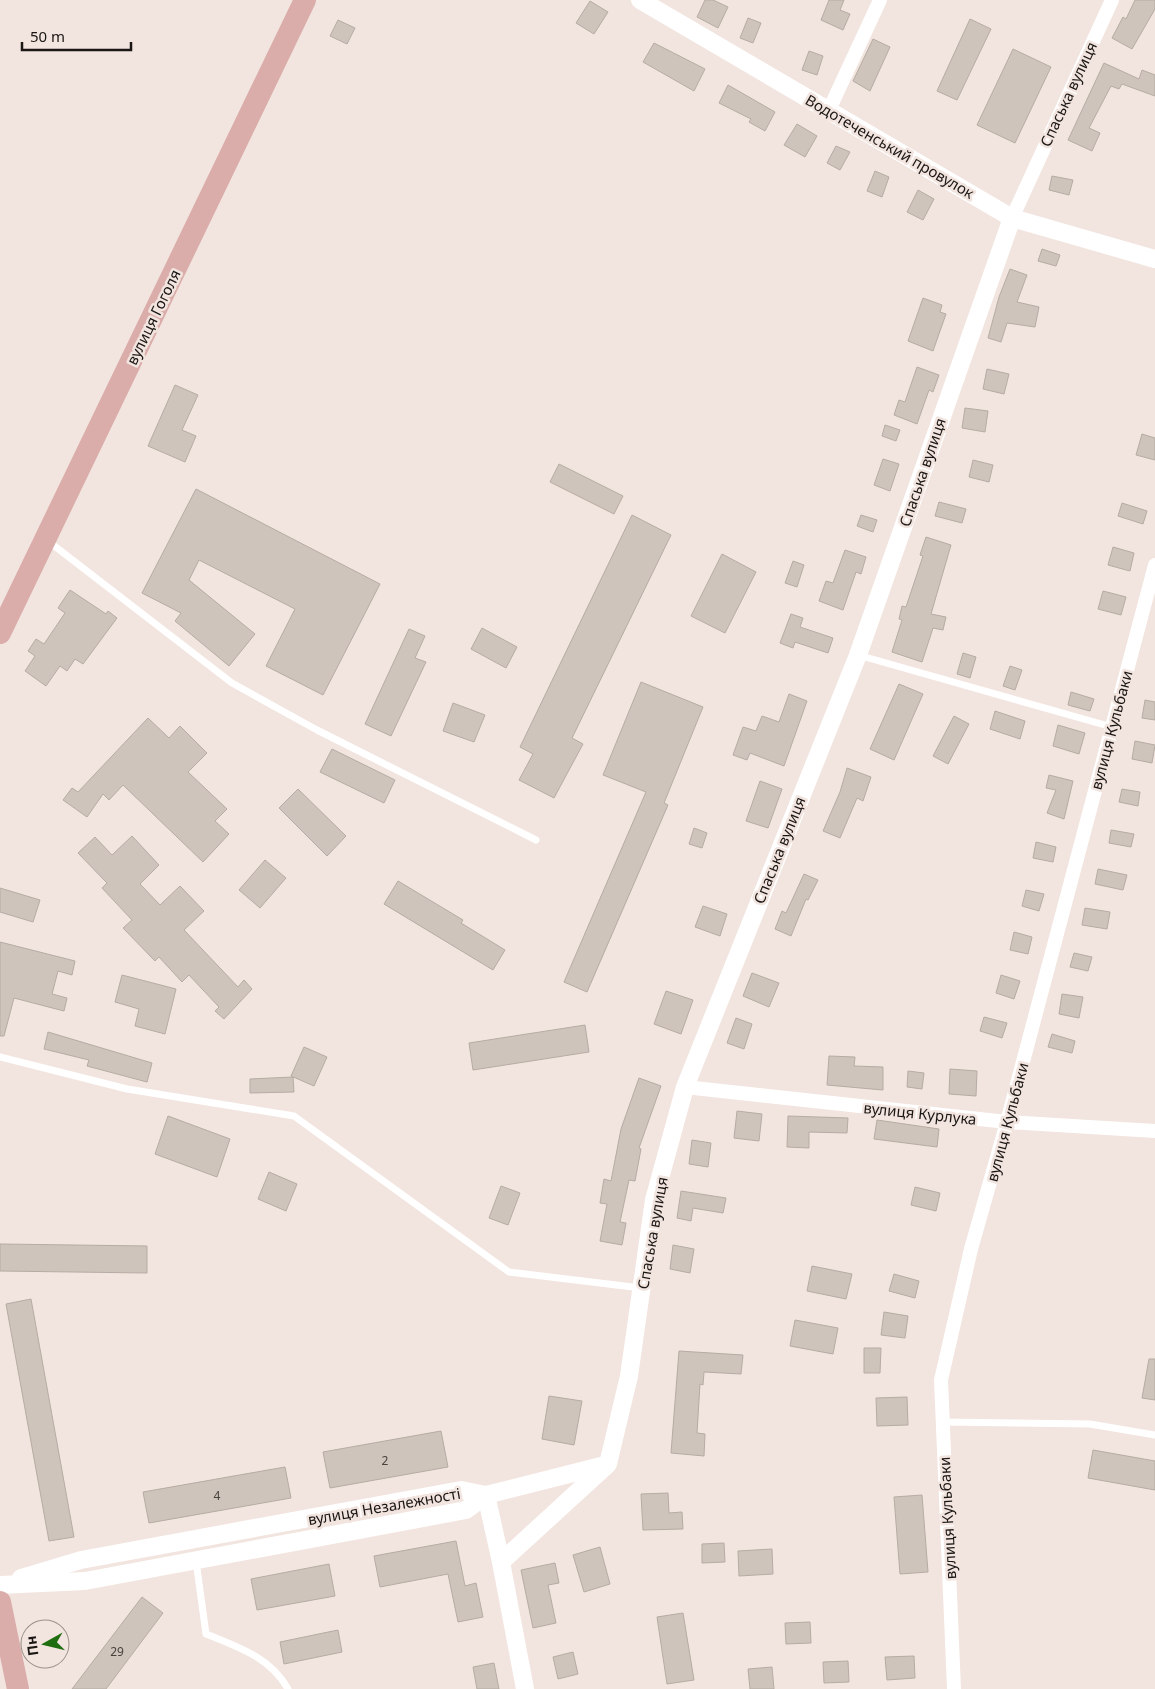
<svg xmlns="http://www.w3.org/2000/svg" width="1155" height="1689" font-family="'Noto Sans',sans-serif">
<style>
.building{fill:#cec4bb;stroke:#b5aca3}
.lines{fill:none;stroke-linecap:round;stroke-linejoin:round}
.service{stroke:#fff;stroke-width:7}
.minor{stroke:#fff;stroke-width:14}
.tertiary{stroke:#fff;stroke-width:18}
.primary{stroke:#daadaa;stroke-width:22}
.labels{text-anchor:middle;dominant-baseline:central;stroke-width:5;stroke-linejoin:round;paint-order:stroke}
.number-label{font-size:12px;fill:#47423e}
.street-label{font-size:15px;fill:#1a1614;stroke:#f2e4de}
</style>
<rect width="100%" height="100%" fill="#f2e4de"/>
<!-- building -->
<g class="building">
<polygon points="705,0 713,0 728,7 718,28 697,17"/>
<polygon points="829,0 844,0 840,10 850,14 843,30 821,20"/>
<polygon points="1135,0 1155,0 1155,9 1132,49 1112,38 1123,17 1126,19"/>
<polygon points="590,1 608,12 594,34 576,23"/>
<polygon points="748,18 761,23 753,43 740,38"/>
<polygon points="970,19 991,29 957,100 937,91"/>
<polygon points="338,20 355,28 347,44 330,36"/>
<polygon points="873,39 890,47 870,91 853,81"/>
<polygon points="654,43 705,69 694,91 643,62"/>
<polygon points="1013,49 1051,67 1015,143 977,125"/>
<polygon points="809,51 823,56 817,75 802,70"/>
<polygon points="1104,63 1139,79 1142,70 1155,75 1155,96 1122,84 1119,89 1111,86 1089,128 1100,133 1092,151 1068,140"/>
<polygon points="728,85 775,112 765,131 749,122 751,119 719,103"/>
<polygon points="797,124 817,136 805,157 784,145"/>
<polygon points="836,146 850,152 840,170 827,163"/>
<polygon points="875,171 889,177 882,197 867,191"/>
<polygon points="1052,176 1073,180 1069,195 1049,190"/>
<polygon points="918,190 934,199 923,220 907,212"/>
<polygon points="1042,249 1060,255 1056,266 1038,261"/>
<polygon points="1010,269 1027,275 1017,302 1039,307 1035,327 1007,323 1001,342 988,338 999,297"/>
<polygon points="923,298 942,305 940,312 946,314 933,351 908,341"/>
<polygon points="917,367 939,375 933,392 929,390 917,424 894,415 899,400 905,402"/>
<polygon points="987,369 1009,374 1004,394 983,389"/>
<polygon points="175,385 198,395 182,430 196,436 185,462 148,446"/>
<polygon points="965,408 988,411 985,432 962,428"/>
<polygon points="885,425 900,430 896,441 882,436"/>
<polygon points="1142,434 1155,438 1155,460 1136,455"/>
<polygon points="883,459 899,464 890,491 874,485"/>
<polygon points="973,460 993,465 989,482 969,477"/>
<polygon points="559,464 623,496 614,514 550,482"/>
<polygon points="196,489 380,584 323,695 266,666 295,609 199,560 189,580 255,634 229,666 175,621 181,613 142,593"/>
<polygon points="939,502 966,509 962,523 935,516"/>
<polygon points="1122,503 1147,511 1143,524 1118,516"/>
<polygon points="632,515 671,535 572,738 583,744 554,798 519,780 533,754 520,747"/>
<polygon points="861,515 877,520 873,532 857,526"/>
<polygon points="926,537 951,545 931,614 946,617 943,630 933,628 922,662 892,652 902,620 899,619 902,606 906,607 923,556 920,555"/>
<polygon points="1113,547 1134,553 1130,571 1108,565"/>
<polygon points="845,550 866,557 861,574 856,572 843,610 819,601 826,581 833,583"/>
<polygon points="722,554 756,572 725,633 691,616"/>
<polygon points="793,561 804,565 797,587 785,583"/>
<polygon points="70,590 106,614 108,611 117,618 83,664 75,659 67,671 60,666 46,686 25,671 35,656 28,651 36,639 44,644 65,613 58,608"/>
<polygon points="1103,591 1126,597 1121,615 1098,609"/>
<polygon points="791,614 803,618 800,627 833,638 828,653 795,642 793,648 780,643"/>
<polygon points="482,628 517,647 506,668 471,649"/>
<polygon points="409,629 425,636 415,658 426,662 391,736 365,724"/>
<polygon points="963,653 976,657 970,678 957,674"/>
<polygon points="1010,666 1022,670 1015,690 1003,686"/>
<polygon points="641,682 703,707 664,803 668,805 587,992 564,982 646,792 603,775"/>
<polygon points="899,684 923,694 894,760 870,749"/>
<polygon points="1071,692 1094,699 1090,711 1068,705"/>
<polygon points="789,694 807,701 784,766 750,753 747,760 733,755 743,727 756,731 762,716 779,722"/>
<polygon points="1145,700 1155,702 1155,720 1142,718"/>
<polygon points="453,703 485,715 474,742 443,731"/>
<polygon points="995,711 1025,721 1020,739 990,729"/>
<polygon points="954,716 969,724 948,764 933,756"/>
<polygon points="148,718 169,738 180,726 207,753 188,772 227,809 215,821 229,834 203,862 123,785 109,800 103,794 87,817 63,800 72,788 78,792"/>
<polygon points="1058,725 1085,733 1079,754 1053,746"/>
<polygon points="1135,741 1155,745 1152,763 1132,759"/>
<polygon points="332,749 395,780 384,803 320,772"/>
<polygon points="847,768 871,777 863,801 857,798 840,838 823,831 840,792"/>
<polygon points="1049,775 1073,781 1064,819 1047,813 1056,790 1046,788"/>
<polygon points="760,781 782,789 768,828 746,821"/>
<polygon points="298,789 346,836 327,856 279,808"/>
<polygon points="1122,789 1140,792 1138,806 1119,802"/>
<polygon points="694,828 707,833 702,848 689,844"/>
<polygon points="1111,830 1134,834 1131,847 1109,843"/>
<polygon points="132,836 159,865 140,884 160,905 180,886 204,911 184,930 238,987 244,980 252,989 224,1019 215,1011 219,1007 189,975 182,982 159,957 155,961 123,928 132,920 102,888 107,883 78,853 95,837 112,855"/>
<polygon points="1036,842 1056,847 1053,862 1033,858"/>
<polygon points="265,860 286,878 260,908 239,890"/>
<polygon points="1098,869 1127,875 1123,890 1095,884"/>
<polygon points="804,874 818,880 808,900 806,899 791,936 775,929 782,911 786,913"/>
<polygon points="398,881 463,920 461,923 505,950 493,970 384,904"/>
<polygon points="0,888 40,900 33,922 0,912"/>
<polygon points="1026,890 1044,894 1039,911 1022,906"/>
<polygon points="703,906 727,914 720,936 695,927"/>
<polygon points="1085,908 1110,912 1107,929 1082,925"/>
<polygon points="1014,932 1032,937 1028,954 1010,950"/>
<polygon points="0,942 75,961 72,975 58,971 52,994 67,998 64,1011 14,998 4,1036 0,1036"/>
<polygon points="1074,953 1092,957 1088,971 1070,967"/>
<polygon points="752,973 779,983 769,1007 743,996"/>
<polygon points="122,975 176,989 165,1034 135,1026 139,1009 115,1002"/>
<polygon points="1001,975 1020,981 1014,999 996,993"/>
<polygon points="666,991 693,1000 681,1034 654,1024"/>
<polygon points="1062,994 1083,997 1079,1018 1059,1014"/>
<polygon points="984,1017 1007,1023 1002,1038 980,1031"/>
<polygon points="736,1018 752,1024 744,1049 727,1043"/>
<polygon points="585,1025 589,1052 473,1070 469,1043"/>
<polygon points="48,1032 152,1063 147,1082 87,1066 89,1060 44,1049"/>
<polygon points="1052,1034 1075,1041 1072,1053 1048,1047"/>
<polygon points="304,1047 327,1057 314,1086 291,1076"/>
<polygon points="829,1056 855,1057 854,1066 883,1067 883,1090 827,1085"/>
<polygon points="950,1069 977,1071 976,1096 949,1094"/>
<polygon points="908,1071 924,1073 922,1089 907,1087"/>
<polygon points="293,1077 294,1092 250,1093 250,1079"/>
<polygon points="639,1078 661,1086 639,1148 641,1149 635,1181 629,1180 620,1222 626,1223 622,1245 600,1241 607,1204 600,1203 604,1179 611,1181 621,1129"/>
<polygon points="737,1111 762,1114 759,1141 734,1138"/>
<polygon points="168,1116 230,1139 217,1177 155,1154"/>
<polygon points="788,1116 848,1118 847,1133 809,1132 809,1148 787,1147"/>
<polygon points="877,1120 939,1129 937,1147 874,1139"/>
<polygon points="692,1140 711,1143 708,1167 689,1164"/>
<polygon points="269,1172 297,1184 286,1211 258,1199"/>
<polygon points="501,1186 520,1193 508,1225 489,1218"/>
<polygon points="915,1187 940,1193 936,1211 911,1205"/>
<polygon points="681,1191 726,1198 723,1213 693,1208 691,1221 677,1218"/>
<polygon points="0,1244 147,1246 147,1273 0,1271"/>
<polygon points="673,1245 694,1249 690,1273 670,1269"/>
<polygon points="812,1266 852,1274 846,1299 807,1291"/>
<polygon points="894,1274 919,1281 915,1298 889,1291"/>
<polygon points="31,1299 74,1537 49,1541 6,1304"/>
<polygon points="884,1312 908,1316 905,1338 881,1335"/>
<polygon points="795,1320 838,1328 833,1354 790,1346"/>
<polygon points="864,1348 881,1348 880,1373 864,1373"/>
<polygon points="679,1351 743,1355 741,1374 704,1372 703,1385 700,1384 697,1433 705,1434 704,1456 671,1453"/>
<polygon points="1149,1359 1155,1359 1155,1400 1142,1398"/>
<polygon points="549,1396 582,1401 574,1445 542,1439"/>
<polygon points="907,1397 908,1425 877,1426 876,1398"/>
<polygon points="441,1431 448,1467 330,1488 323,1452"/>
<polygon points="1093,1450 1155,1461 1155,1490 1088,1478"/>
<polygon points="285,1467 291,1498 149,1523 143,1492"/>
<polygon points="668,1493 669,1513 682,1512 683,1529 643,1530 641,1494"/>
<polygon points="922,1495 928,1572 900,1574 894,1497"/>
<polygon points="456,1541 465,1586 476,1583 483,1617 458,1622 448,1574 380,1587 374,1556"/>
<polygon points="724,1543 725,1562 702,1563 702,1544"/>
<polygon points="600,1547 610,1584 584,1592 573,1555"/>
<polygon points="772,1549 773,1574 739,1576 738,1551"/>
<polygon points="555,1563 559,1583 548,1585 556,1623 533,1628 521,1570"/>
<polygon points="329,1564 335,1596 257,1610 251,1579"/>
<polygon points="142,1597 163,1613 106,1689 72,1689"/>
<polygon points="683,1613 694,1680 667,1684 657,1617"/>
<polygon points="810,1622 811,1643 786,1644 785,1623"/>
<polygon points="338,1630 342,1652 284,1664 280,1642"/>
<polygon points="573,1652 578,1674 558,1679 553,1657"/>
<polygon points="914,1656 915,1678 887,1680 885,1657"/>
<polygon points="848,1661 849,1682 824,1683 823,1662"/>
<polygon points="494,1663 499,1689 477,1689 473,1667"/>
<polygon points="772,1667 774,1689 750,1689 748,1669"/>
</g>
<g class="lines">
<!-- service -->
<g class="service">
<polyline points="48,541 232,683 317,730 536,840"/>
<polyline points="858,655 1112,727"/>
<polyline points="0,1057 127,1089 294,1116 509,1272 641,1288"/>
<polyline points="942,1422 1090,1424 1155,1435"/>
<path d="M196,1561L206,1634C238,1647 270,1657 288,1689"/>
</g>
<!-- minor -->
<g class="minor">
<polyline points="829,110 880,0"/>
<polyline points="1012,218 1112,0"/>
<polyline points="685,1087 1007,1122 1155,1131"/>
<polyline points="954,1689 941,1380 971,1249 1007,1122 1155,565"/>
</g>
<!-- tertiary -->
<g class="tertiary">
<polyline points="640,0 1012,218 1155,259"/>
<polyline points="486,1495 501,1562"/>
<polyline points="21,1578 81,1560 461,1490 486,1495"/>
<polyline points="0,1585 85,1581 466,1510 486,1495 605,1465"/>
<polyline points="525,1689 501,1562 608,1464 629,1376 654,1200 685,1087 858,655 1012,218"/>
</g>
<!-- primary -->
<g class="primary">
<polyline points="0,633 305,0"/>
<polyline points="0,1602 18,1689"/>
</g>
</g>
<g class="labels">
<!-- number labels -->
<g class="number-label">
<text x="385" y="1460">2</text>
<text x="217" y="1495">4</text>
<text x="117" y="1651">29</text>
</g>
<!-- street labels -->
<g class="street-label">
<text transform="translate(1068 94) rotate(-65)">Спаська вулиця</text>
<text transform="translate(890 146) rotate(30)">Водотеченський провулок</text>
<text transform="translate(153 317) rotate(-64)">вулиця Гоголя</text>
<text transform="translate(922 472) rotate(-71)">Спаська вулиця</text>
<text transform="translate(1111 730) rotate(-75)">вулиця Кульбаки</text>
<text transform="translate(779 850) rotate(-68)">Спаська вулиця</text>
<text transform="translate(920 1113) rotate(6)">вулиця Курлука</text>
<text transform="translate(1007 1122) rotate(-75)">вулиця Кульбаки</text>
<text transform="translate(652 1233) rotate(-80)">Спаська вулиця</text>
<text transform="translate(384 1506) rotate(-10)">вулиця Незалежності</text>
<text transform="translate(947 1518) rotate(-93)">вулиця Кульбаки</text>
</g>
</g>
<!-- north arrow -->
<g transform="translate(45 1644) rotate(262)"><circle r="24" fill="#f2e4de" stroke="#9c928d"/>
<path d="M0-4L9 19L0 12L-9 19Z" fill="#1e6d11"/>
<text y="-8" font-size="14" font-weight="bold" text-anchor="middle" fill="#1a1614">Пн</text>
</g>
<!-- scale -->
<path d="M22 42v8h109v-8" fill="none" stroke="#1a1614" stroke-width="2.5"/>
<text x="30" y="42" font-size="15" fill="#1a1614" stroke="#f2e4de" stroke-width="4" paint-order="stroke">50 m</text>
</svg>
